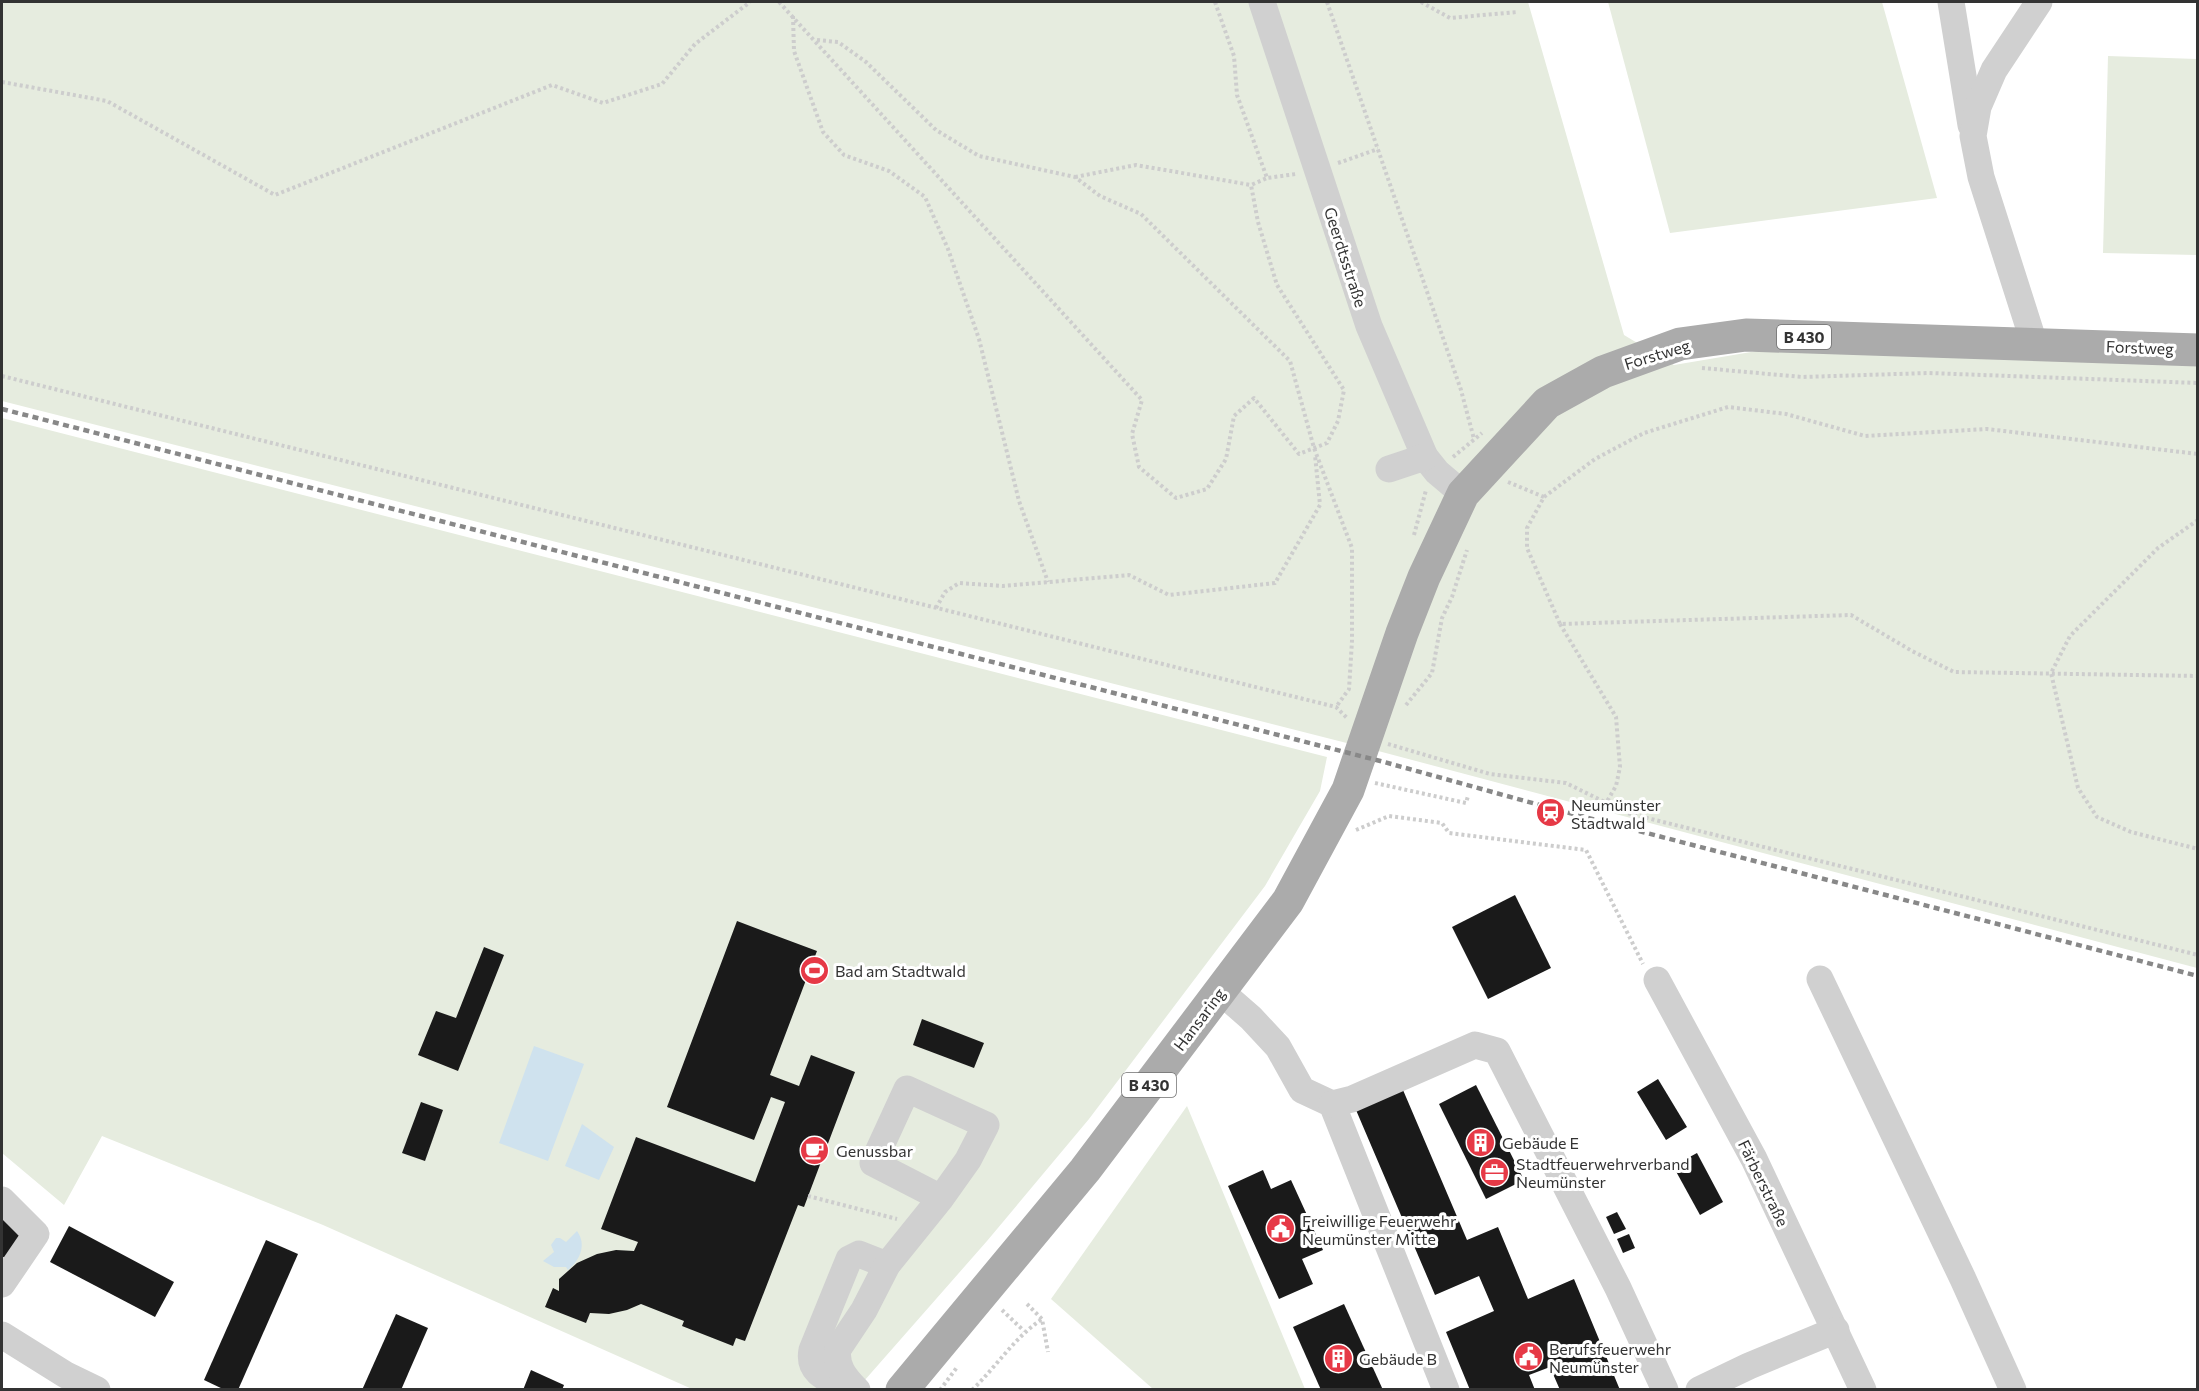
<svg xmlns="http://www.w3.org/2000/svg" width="2199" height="1391" font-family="Commissioner,sans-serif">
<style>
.green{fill:#e6ecdf}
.water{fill:#cfe2ee}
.building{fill:#1a1a1a}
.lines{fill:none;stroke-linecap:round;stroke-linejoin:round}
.path{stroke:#cdcdcd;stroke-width:4;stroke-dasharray:3 3;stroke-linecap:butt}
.minor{stroke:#d0d0d0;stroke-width:27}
.major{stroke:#ababab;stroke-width:33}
.rail{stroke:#888;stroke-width:4.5;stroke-dasharray:6 4.5;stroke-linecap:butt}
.labels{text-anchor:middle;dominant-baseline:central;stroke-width:6;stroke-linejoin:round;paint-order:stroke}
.shield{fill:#fff;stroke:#707070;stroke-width:1.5}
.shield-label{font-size:15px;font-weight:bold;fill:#333}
.street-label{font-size:16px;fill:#333;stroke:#fff}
.poi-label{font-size:16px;fill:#333;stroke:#fff;text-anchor:start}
</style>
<rect width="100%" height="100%" fill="#fff"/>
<!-- green -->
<g class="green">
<polygon points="2,2 1528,2 1624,335 1674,365 1769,349 2197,366 2197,968 1382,752 2,401"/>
<polygon points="1608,2 1882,2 1937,198 1670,233"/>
<polygon points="2108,56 2197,59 2197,255 2103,253"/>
<polygon points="2,418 1327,757 1320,791 1265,886 1089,1119 987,1241 857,1389 692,1389 323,1225 102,1136 64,1205 2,1153"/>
<polygon points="1187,1106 1305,1389 1153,1389 1051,1299"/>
</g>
<!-- water -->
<g class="water">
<polygon points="534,1046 584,1064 548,1161 499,1143"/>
<polygon points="582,1124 614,1147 599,1180 565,1166"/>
<path d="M577,1231C587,1245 580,1260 568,1270L566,1267H554L543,1261L554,1252L551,1245L556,1238H560L566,1242Z"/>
</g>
<!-- building -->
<g class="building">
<polygon points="1515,895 1551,968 1488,999 1452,927"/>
<polygon points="737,921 817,951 770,1075 799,1086 811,1055 855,1072 804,1207 798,1205 745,1341 736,1338 733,1346 682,1326 684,1321 641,1304 627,1310 609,1314 590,1313 586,1323 545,1307 553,1288 559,1291 559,1279 577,1263 597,1254 616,1250 634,1251 638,1242 601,1229 636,1137 755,1182 785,1102 771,1097 754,1140 667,1107"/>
<polygon points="484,947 504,955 458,1071 418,1055 436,1011 456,1018"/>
<polygon points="922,1019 984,1043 974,1068 913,1045"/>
<polygon points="1658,1079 1687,1127 1666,1140 1637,1092"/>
<polygon points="1476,1085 1524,1180 1486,1199 1439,1104"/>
<polygon points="1403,1090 1467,1240 1498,1227 1528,1299 1574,1279 1620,1390 1560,1390 1550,1367 1529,1375 1535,1390 1470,1390 1446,1332 1494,1311 1479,1276 1435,1295 1356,1110"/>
<polygon points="421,1102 443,1110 425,1161 402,1153"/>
<polygon points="1697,1153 1723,1202 1700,1215 1673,1166"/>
<polygon points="1263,1170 1271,1189 1291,1180 1323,1250 1302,1259 1313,1284 1279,1299 1228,1186"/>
<polygon points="1617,1212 1626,1229 1614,1234 1606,1217"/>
<polygon points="2,1216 27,1236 7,1260 2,1256"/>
<polygon points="69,1226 174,1282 155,1317 50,1262"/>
<polygon points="1629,1234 1635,1248 1623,1253 1617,1239"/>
<polygon points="266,1240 298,1254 238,1390 225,1390 204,1380"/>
<polygon points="1344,1304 1383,1390 1321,1390 1293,1327"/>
<polygon points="396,1314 428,1328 401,1390 362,1390"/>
<polygon points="531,1370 564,1385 562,1390 523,1390"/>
</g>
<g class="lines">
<!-- path -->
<g class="path">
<polyline points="779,2 1142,400 1132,434 1139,467 1176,498 1207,489 1226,459 1234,416 1254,398 1299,454 1327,443 1338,421 1344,390 1277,285 1258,222 1251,185 1267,178"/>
<polyline points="1215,2 1234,56 1237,95 1267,178 1296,174"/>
<polyline points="1327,2 1461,390 1474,439"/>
<polyline points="1421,2 1450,18 1517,12"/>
<polyline points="793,16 794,51 823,132 844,155 889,171 925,197 948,249 979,339 1019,501 1048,582"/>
<polyline points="817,40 838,42 866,62 936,130 979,156 1075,177 1100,196 1141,214 1290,361 1314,448 1352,548 1352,641 1349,689 1336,707"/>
<polyline points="2,82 107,101 275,195 552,85 603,103 662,84 695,44 750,2"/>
<polyline points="1338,163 1378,149"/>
<polyline points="1075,177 1136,165 1251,185"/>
<polyline points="1702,368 1802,377 1929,373 2198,383"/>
<polyline points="2,376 1336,707 1348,719"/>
<polyline points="1453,457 1482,433"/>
<polyline points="1508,482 1544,497 1527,528 1527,548 1560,624 1851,615 1912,651 1954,672 2198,676"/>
<polyline points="1544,497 1595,459 1644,433 1728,407 1786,414 1865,436 1987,429 2198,454"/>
<polyline points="2198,520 2158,548 2070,636 2051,673 2078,788 2097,817 2131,832 2198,849"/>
<polyline points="1414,535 1426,490"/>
<polyline points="936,608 945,592 959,583 1003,586 1129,575 1169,595 1275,583 1320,505 1315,455"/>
<polyline points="1560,624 1616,717 1620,767 1616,786 1606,803"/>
<polyline points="1406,705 1432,673 1442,618 1452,597 1467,550"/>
<polyline points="1388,744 1490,774 1566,783 1627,813 2198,955"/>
<polyline points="1375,783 1466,803 1468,796"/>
<polyline points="1356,830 1389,816 1442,823 1449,833 1586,850 1643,964"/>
<polyline points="808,1196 897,1219"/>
<polyline points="1027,1304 1042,1319 1048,1352"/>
<polyline points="1002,1310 1024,1331"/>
<polyline points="940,1390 958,1366"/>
<path d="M972,1390C997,1366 1014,1338 1042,1319"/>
</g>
<!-- minor -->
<g class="minor">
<polyline points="1262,2 1369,326 1425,457 1437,472 1463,494"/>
<polyline points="1951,2 1971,125"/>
<polyline points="2034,343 1981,177 1973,136 1978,107 1994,70 2039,2"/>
<polyline points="1389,469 1425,457"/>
<polyline points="1820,979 1963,1279 2013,1390"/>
<polyline points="1657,980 1754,1159 1863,1390"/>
<polyline points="1220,991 1251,1018 1278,1047 1302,1090 1332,1104 1446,1390"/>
<polyline points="1332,1104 1352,1099 1475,1045 1497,1051 1618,1288 1665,1390"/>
<polyline points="2,1200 36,1234 2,1284"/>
<polyline points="2,1335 66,1375 97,1390"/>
<path d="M850,1390C831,1380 807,1375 812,1350L849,1259L859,1254L887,1265"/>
<path d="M857,1390C845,1378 835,1366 838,1349L864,1310L887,1265L941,1198L873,1163L907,1089L986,1125L968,1160L941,1198"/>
<polyline points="1699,1390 1749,1366 1836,1330"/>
</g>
<!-- major -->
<polyline class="major" points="902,1390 1085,1170 1288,901 1348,790 1402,633 1424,577 1463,494 1547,403 1603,372 1680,344 1746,335 2198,350"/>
<!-- rail -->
<polyline class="rail" points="2,409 1384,762 1554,809 2198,976"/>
</g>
<!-- icons -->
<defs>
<symbol id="station-disc" viewBox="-11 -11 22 22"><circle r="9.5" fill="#e63946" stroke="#fff"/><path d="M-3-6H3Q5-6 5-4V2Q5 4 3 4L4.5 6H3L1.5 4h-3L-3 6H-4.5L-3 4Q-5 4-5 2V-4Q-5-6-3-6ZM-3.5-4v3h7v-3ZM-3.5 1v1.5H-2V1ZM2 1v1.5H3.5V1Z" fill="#fff"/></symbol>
<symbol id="stadium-disc" viewBox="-11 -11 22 22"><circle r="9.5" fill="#e63946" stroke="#fff"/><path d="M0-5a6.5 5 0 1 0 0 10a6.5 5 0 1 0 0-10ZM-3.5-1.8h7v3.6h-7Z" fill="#fff"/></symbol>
<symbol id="building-disc" viewBox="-11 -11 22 22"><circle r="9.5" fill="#e63946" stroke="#fff"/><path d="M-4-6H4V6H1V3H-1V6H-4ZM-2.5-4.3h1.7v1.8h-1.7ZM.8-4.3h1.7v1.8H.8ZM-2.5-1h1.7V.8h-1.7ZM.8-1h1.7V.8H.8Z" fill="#fff"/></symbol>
<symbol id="cafe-disc" viewBox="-11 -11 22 22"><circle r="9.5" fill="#e63946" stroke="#fff"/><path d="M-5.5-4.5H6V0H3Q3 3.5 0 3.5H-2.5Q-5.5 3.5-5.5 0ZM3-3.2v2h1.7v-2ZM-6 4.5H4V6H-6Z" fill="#fff"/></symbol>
<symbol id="office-disc" viewBox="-11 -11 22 22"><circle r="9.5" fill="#e63946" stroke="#fff"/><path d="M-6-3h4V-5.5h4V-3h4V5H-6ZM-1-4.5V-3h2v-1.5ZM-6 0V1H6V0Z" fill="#fff"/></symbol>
<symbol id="civic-disc" viewBox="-11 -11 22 22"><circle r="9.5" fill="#e63946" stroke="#fff"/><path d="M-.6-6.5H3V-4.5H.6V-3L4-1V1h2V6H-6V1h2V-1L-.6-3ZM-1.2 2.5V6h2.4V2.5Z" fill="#fff"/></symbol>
</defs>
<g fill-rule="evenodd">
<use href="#station-disc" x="1534" y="796" width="33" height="33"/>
<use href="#stadium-disc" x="798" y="954" width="33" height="33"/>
<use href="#building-disc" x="1464" y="1126" width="33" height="33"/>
<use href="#cafe-disc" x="798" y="1134" width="33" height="33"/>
<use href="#office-disc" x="1478" y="1156" width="33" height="33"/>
<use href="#civic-disc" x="1264" y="1212" width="33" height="33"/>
<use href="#civic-disc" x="1512" y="1340" width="33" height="33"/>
<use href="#building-disc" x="1322" y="1342" width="33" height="33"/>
</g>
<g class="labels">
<!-- shield labels -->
<g class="shield">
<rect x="1777" y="325" width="54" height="24" rx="4.5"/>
<rect x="1122" y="1073" width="54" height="24" rx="4.5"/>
</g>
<g class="shield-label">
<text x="1804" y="337">B 430</text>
<text x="1149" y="1085">B 430</text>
</g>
<!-- street labels -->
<g class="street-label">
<text transform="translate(1346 257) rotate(72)">Geerdtsstraße</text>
<text transform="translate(2140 347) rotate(2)">Forstweg</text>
<text transform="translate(1657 354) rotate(-17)">Forstweg</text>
<text transform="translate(1199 1019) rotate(-53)">Hansaring</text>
<text transform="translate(1764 1183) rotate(64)">Färberstraße</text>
</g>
<!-- poi labels -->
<g class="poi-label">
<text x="1571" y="804">Neumünster<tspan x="1571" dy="18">Stadtwald</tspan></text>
<text x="835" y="970">Bad am Stadtwald</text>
<text x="1502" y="1142">Gebäude E</text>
<text x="836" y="1150">Genussbar</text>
<text x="1516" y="1163">Stadtfeuerwehrverband<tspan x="1516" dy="18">Neumünster</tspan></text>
<text x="1302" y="1220">Freiwillige Feuerwehr<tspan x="1302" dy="18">Neumünster Mitte</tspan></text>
<text x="1549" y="1348">Berufsfeuerwehr<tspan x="1549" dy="18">Neumünster</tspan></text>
<text x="1359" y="1358">Gebäude B</text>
</g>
</g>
<!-- border -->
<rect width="2199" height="1391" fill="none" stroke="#333333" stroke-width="6"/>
</svg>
